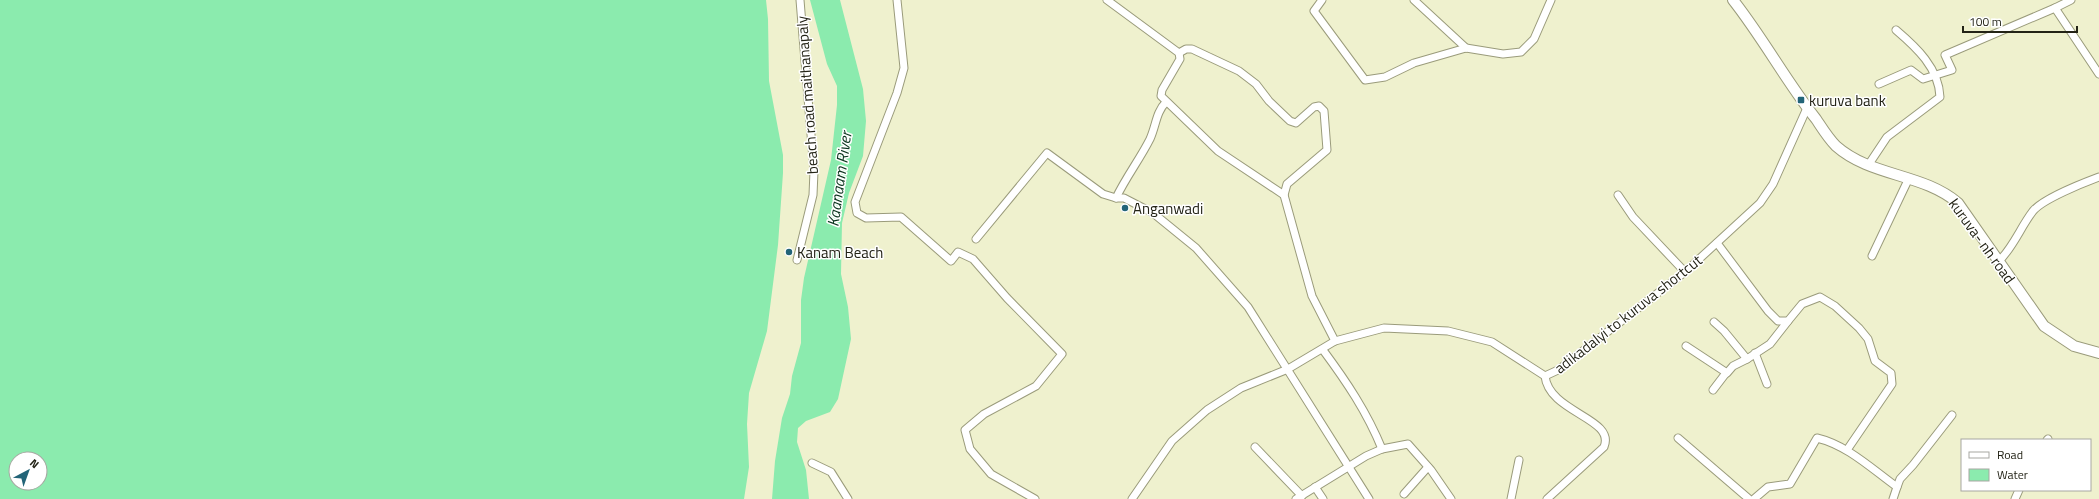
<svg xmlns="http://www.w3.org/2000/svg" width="2099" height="499" font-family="'Titillium Web',sans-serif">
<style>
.water{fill:#8bebae;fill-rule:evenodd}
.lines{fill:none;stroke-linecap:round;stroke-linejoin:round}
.minor-casing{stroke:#9a9b7b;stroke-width:9}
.secondary-casing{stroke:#9a9b7b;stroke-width:12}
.minor{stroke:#fff;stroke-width:7}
.secondary{stroke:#fff;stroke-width:10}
.poi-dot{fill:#236478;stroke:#fff;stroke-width:1.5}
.labels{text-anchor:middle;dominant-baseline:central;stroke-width:3;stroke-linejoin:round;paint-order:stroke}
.street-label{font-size:15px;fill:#232316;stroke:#fff}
.poi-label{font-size:15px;fill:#232316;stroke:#fff;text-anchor:start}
.water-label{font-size:16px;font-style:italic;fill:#0b351e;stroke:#fff}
</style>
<rect width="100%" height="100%" fill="#eff1ce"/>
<!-- water -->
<g class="water">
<path d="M0,0H766L768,19L769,81L783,155V173L778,245L767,331L749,393L747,424L749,467L744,499H0ZM16,459H40V483H16Z"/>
<polygon points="810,0 840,0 863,89 866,121 863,156 849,193 842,223 841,274 848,307 851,339 838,399 830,412 806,421 798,428 797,442 806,470 809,499 772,499 775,461 782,418 790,394 792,376 801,343 801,300 804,278 831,160 837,105 837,86 827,64"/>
</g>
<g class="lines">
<defs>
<g id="minor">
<polyline points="897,0 904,68 897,93 855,202 857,213 866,218 901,217 951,261 958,252 973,259 1007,298 1062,354 1036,386 984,414 965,430 970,449 991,474 1035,499"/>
<polyline points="1107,0 1179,53 1180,59 1162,90 1161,96 1218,151 1284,195 1312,296 1335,341"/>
<polyline points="1322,0 1314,11 1365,80 1385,77 1414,63 1466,48 1503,54 1521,52 1534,39 1551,0"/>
<polyline points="1414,0 1466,48"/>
<polyline points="2071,0 2055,8 2099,74"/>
<polyline points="1179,53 1186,49 1192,49 1239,71 1256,84 1269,101 1290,121 1296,123 1314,107 1319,106 1324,111 1327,150 1287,184 1284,195"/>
<polyline points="1879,84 1911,70 1923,79 1952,70 1945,55 2055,8"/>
<path d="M1869,164L1887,137L1940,97C1939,68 1916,47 1896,30"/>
<polyline points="1618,195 1633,217 1685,272"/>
<path d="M1116,198C1126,177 1140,159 1150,139C1156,126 1156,112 1166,102"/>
<polyline points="976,239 1047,153 1103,194 1116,198 1124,198 1153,213 1196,248 1248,307 1369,499"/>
<polyline points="1717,243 1768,311 1778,321 1788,321 1802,304 1820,297 1835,306 1859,328 1868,339 1875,361 1891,373 1892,384 1847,450"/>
<polyline points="1872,256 1909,178"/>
<polyline points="797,260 813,195 814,171 800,0"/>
<path d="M1998,262C2013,248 2020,228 2033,211C2043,199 2083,183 2099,177"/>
<polyline points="1714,322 1724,331 1747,359 1770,344 1788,321"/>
<polyline points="1686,346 1727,373 1733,366 1747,359"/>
<path d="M1323,350C1346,381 1367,412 1382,449"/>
<polyline points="1755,353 1767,384"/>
<path d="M1545,376C1549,413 1616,418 1604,447L1547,499"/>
<polyline points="1713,390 1726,373"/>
<polyline points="1678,438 1749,499"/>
<polyline points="2047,440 2048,439"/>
<polyline points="1255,447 1302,496"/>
<polyline points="812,463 831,472 848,499"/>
<polyline points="1315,487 1323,499"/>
<polyline points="1897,487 1900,479 1913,465 1952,415"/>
<polyline points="1404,494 1428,467"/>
<polyline points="1132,499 1172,441 1207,410 1241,388 1288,369 1335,341 1384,328 1448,331 1492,342 1545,376 1558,370 1685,272 1760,203 1773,184 1807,108"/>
<polyline points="1296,499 1366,456 1382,449 1408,444 1431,470 1451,499"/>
<polyline points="1511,499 1519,460"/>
<path d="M1754,499L1768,487L1790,484L1817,438C1847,445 1872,469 1897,487L1893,499"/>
<polyline points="2015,499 2019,490"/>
</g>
<path id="secondary" d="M1733,0C1763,38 1786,81 1816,119C1822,128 1828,138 1836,146C1871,177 1923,173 1958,203L2044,326L2074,346L2099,353"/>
</defs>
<!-- minor casing -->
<use href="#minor" class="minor-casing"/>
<!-- secondary casing -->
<use href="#secondary" class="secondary-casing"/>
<!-- minor -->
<use href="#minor" class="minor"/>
<!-- secondary -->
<use href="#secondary" class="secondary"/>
</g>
<!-- markers -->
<g class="poi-dot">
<rect x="1797" y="96" width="8" height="8" rx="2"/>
<circle cx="1125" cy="208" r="4"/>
<circle cx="789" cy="252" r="4"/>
</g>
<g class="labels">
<!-- street labels -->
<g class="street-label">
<text transform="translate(807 95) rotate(-94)">beach road maithanapaly</text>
<text transform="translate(1982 241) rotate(54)">kuruva- nh road</text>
<text transform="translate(1628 314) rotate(-38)">adikadalyi to kuruva shortcut</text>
</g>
<!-- poi labels -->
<g class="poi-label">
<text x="1809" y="100">kuruva bank</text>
<text x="1133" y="208">Anganwadi</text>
<text x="797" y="252">Kanam Beach</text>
</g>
<!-- water labels -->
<g class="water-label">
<text transform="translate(839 179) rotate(-82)">Kaanaam River</text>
</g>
</g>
<!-- legend -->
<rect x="1961" y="439" width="130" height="52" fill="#ffffff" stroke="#a7a7a2"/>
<rect x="1969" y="452" width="20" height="6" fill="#ffffff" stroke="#a7a7a2"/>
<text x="1997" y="459" font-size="12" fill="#232316">Road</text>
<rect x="1969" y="469" width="20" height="12" fill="#8bebae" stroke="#a7a7a2"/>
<text x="1997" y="479" font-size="12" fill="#232316">Water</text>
<!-- north arrow -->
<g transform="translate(28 471) rotate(41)"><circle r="19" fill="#ffffff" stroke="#a7a7a2"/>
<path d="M0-3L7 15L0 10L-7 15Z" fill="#236478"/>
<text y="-6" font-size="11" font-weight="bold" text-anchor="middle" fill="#232316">N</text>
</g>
<!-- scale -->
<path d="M1963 26v6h114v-6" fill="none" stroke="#232316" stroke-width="2"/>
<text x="1969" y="26" font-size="12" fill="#232316" stroke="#ffffff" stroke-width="3" paint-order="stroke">100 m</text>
</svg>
